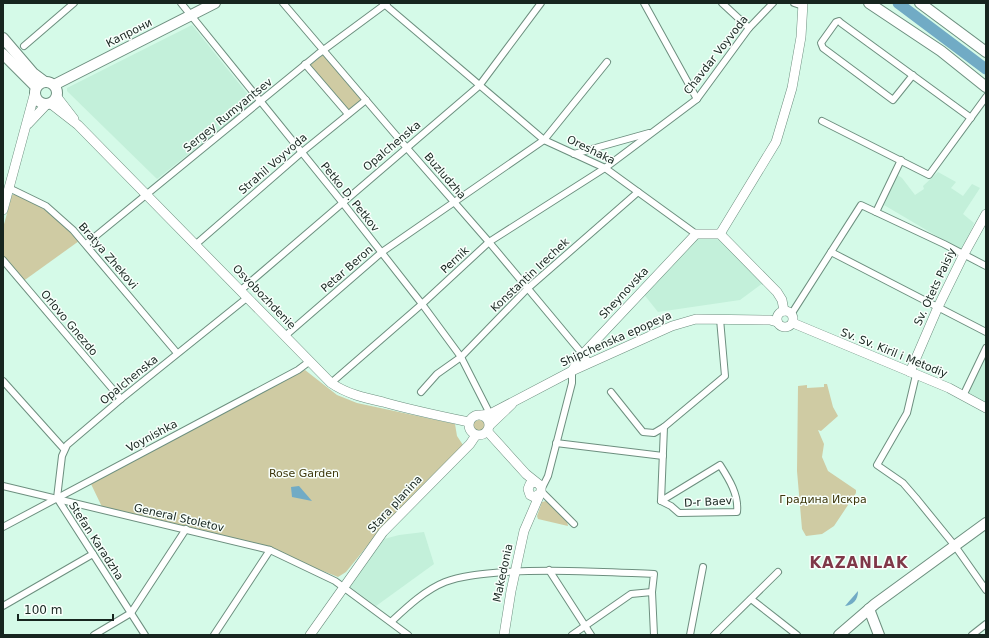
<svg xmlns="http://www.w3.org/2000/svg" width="989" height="638" font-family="'DejaVu Sans',sans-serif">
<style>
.built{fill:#c3f0da}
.green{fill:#cfcba3}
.water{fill:#71abc5}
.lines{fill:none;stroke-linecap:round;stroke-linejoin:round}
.river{stroke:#71abc5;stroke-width:11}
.street-casing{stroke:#6d8f7f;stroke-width:8}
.secondary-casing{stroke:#6d8f7f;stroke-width:10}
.primary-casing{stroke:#6d8f7f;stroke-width:12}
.street{stroke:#fff;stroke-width:6}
.secondary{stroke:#fff;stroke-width:9}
.primary{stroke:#fff;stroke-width:10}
.labels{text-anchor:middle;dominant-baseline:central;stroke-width:3;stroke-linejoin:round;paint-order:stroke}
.street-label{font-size:11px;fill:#17251f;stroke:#f8fffb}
.park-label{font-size:11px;fill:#3e380d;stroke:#f8fffb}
.district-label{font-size:15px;font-weight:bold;letter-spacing:1px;fill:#7f3848;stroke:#f8fffb}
</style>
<rect width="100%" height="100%" fill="#d5fae8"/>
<!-- built -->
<g class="built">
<polygon points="192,25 254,102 157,179 67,91 67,88"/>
<polygon points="938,172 956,182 951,188 963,196 972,184 980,188 963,214 974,223 962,251 884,205 896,174 902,178 915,195 924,189 923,186"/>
<polygon points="696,234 720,234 767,280 740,300 658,312 642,292"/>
<polygon points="986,354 986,405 967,394"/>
<polygon points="424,532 434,564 376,606 349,586 366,562 384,539 399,535"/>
</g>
<!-- green -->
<g class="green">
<polygon points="324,54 362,99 347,111 309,66"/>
<path d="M20,194C42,207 62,221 79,241L22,282L3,258V228L12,195Z"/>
<polygon points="305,370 337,395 357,403 455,424 457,436 463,445 385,524 346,572 338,577 270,550 103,509 91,484"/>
<polygon points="824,384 827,384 833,407 838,416 821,431 818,430 824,444 822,457 828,471 856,490 856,493 834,526 822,534 806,536 802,529 797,471 798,386 807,385 807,388 824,387"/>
<circle cx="479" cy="426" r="6"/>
<path d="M546,501C555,503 567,517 568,526L538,519L537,516L542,502Z"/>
</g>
<!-- water -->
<g class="water">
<polygon points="299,486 312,501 292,497 291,487"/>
<path d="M858,591C858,600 853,605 845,606Z"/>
</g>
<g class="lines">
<!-- river -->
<polyline class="river" points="898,3 986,69"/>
<defs>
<g id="street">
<polyline points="181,3 342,202 422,304 461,357 490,414"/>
<polyline points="283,3 406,147 489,242 590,363"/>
<polyline points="383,3 544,140 605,168 696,234"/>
<polyline points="644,3 697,99"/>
<polyline points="722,3 749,28"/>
<polyline points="794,3 803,6"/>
<polyline points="24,46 74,3"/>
<polyline points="305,64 348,114"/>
<polyline points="913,75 893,100 823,48 821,43 836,22 839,21 841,23 971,118"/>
<polyline points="822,121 929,175 986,97"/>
<polyline points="574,154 649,133"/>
<polyline points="9,188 46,206 73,230 177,353"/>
<polyline points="876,212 901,160"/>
<polyline points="86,244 318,54 387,3"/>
<polyline points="195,245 302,152 366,100"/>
<polyline points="831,252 986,332"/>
<polyline points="3,260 121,399"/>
<polyline points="241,290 479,86 541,3"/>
<polyline points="792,313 861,205 944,244 986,266"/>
<polyline points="285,336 382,252 544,140 607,62"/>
<polyline points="916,375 907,413 877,465 903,483 916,498 955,546 986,590"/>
<polyline points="3,381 64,449"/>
<polyline points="331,383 422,304 489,242 605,168 697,99 749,28 773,3"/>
<polyline points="421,392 437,374 461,357 527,289 638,192"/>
<polyline points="611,392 643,432 654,433 664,427"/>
<polyline points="963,396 986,348"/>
<polyline points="556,443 663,456"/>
<path d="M720,465C729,479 739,495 737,512L679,513L671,506L661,501Z"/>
<polyline points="3,486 270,550 335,581 408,635"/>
<polyline points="542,488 548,476 572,383 572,371"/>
<polyline points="542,492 574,524"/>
<polyline points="57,498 62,456 67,445 121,399 248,297"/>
<polyline points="57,498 145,635"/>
<polyline points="661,501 664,427 725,376 720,319"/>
<polyline points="3,527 298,370 310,361"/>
<polyline points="549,570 591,635"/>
<polyline points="751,599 797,635"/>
<polyline points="3,606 93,554"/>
<path d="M392,621C407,607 425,590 445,582C464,575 485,574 505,572C555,569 604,572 654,574L652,592L654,635"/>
<polyline points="94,635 131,613 186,529"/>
<polyline points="214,635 270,550"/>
<polyline points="572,635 631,594 652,592"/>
<polyline points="690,635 703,567"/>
<polyline points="714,635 778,572"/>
<polyline points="972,635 986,624"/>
</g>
<g id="secondary">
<polyline points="57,97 74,119"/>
<path d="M51,104L78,125L331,383C347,394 365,398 383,402C411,410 440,416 469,422"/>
<polyline points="28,124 46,105"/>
<polyline points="3,210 35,92"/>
<polyline points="720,234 776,142 792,88 801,37 803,3"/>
<circle cx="785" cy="319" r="8"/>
<polyline points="793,323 949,388 986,408"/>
<polyline points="572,371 583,354 696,234 720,234 777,292 782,300 784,311"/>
<polyline points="910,372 938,307 964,254 986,214"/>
<circle cx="479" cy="425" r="10"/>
<polyline points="482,415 490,414 572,371 672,326 696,319 770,320 777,322"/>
<polyline points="490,425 512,404"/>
<polyline points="488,432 526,474 541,486 541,493 534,497 530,495 528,489 530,484 535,482"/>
<polyline points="310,635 383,532 470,444 476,435"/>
<polyline points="504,635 511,591 524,531 540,494"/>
</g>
<g id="primary">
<polyline points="869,3 941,51 986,87"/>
<polyline points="920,3 986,52"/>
<polyline points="3,38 33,73 45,82"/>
<polyline points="3,54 36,87"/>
<circle cx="46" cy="93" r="11"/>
<polyline points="54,85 215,3"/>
<polyline points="869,609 879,635"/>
<polyline points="839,635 875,604 986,523"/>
</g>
</defs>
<!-- street casing -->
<use href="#street" class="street-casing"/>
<!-- secondary casing -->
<use href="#secondary" class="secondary-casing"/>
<!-- primary casing -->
<use href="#primary" class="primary-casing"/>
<!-- street -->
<use href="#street" class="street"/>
<!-- secondary -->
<use href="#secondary" class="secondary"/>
<!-- primary -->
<use href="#primary" class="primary"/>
</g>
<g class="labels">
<!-- street labels -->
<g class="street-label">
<text transform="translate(129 33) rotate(-27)">Капрони</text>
<text transform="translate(716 55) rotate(-52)">Chavdar Voyvoda</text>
<text transform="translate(228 115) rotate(-39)">Sergey Rumyantsev</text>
<text transform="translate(392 146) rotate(-40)">Opalchenska</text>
<text transform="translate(591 150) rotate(26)">Oreshaka</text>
<text transform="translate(273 164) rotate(-41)">Strahil Voyvoda</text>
<text transform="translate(445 176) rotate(49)">Buzludzha</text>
<text transform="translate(350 197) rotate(51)">Petko D. Petkov</text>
<text transform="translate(108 256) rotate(49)">Bratya Zhekovi</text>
<text transform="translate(455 260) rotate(-43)">Pernik</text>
<text transform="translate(347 269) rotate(-41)">Petar Beron</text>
<text transform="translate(530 275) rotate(-43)">Konstantin Irechek</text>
<text transform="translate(935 287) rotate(-65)">Sv. Otets Paisiy</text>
<text transform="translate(624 293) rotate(-47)">Sheynovska</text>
<text transform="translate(264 297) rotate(46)">Osvobozhdenie</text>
<text transform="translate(69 323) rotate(50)">Orlovo Gnezdo</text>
<text transform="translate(616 339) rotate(-24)">Shipchenska epopeya</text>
<text transform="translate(894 353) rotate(22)">Sv. Sv. Kiril i Metodiy</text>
<text transform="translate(129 380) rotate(-39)">Opalchenska</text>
<text transform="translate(152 436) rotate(-28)">Voynishka</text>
<text transform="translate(708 502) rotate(-3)">D-r Baev</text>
<text transform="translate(395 504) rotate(-47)">Stara planina</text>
<text transform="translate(179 518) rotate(13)">General Stoletov</text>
<text transform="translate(96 541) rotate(57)">Stefan Karadzha</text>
<text transform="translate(503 573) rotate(-78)">Makedonia</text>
</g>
<!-- park labels -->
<g class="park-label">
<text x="304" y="473">Rose Garden</text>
<text x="823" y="499">Градина Искра</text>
</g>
<!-- district labels -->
<g class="district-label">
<text x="859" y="563">KAZANLAK</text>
</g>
</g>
<!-- border -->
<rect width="989" height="638" fill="none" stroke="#17251f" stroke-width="8"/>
<!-- scale -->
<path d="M18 614v6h95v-6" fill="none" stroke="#17251f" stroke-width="2"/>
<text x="24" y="614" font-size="12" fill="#17251f" stroke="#f8fffb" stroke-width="3" paint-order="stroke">100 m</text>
</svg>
